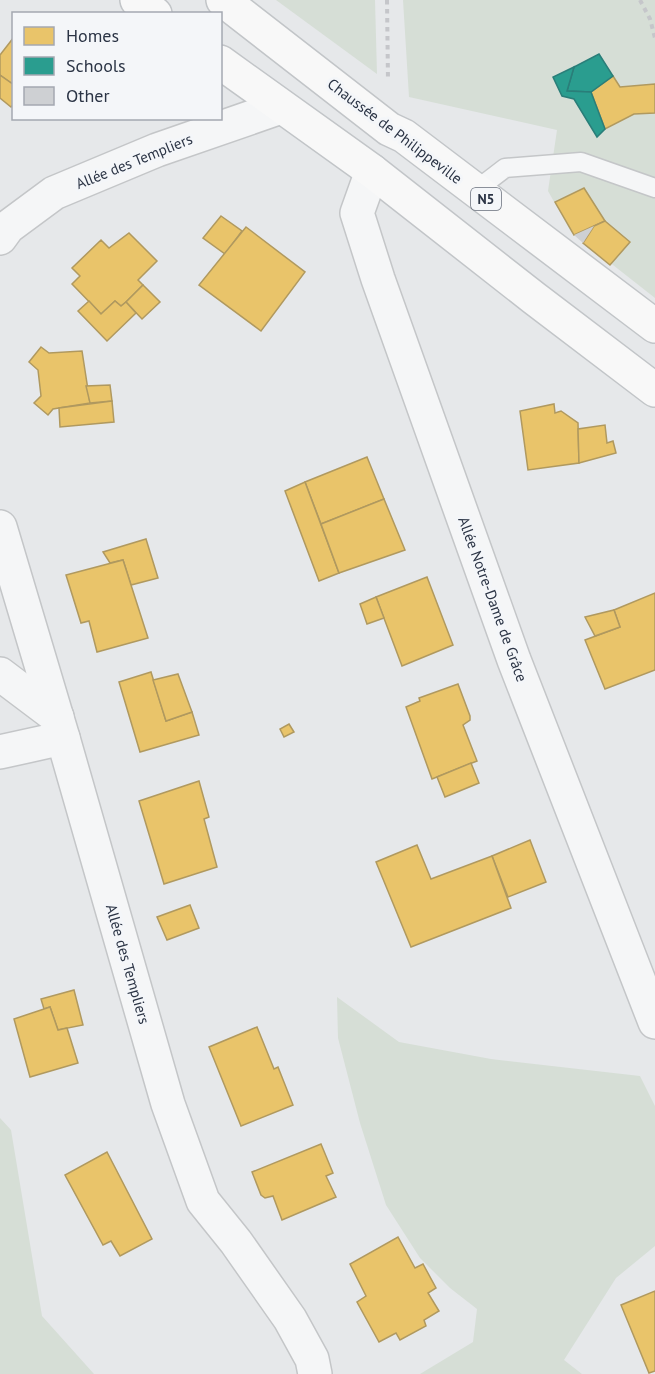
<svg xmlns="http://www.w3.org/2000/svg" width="655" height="1374" font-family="'PT Sans',sans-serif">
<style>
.green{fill:#d6ded6}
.homes{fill:#e9c46a;stroke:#b0995f;stroke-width:1.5}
.schools{fill:#2a9d8f;stroke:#2a7e79;stroke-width:1.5}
.building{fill:#ced0d3}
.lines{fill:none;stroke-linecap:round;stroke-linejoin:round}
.service-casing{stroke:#c4c6c8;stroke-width:21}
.minor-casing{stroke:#c4c6c8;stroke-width:36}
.primary-casing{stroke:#c2c5c8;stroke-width:36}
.path{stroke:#c5c6ca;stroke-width:4;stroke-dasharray:4.5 4.5;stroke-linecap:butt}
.service{stroke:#f5f6f7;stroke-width:18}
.minor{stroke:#f5f6f7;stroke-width:33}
.primary{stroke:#f8f8f8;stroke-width:33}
.labels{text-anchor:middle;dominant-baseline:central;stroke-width:6;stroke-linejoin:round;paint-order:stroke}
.shield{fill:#f4f6f9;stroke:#676e7b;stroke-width:1.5}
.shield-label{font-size:14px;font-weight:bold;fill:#2b3445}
.street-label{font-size:15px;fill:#2b3445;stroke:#f4f6f9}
</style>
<rect width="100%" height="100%" fill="#e6e8ea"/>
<!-- green -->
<g class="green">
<polygon points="276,0 375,0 377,74"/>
<polygon points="403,0 655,0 655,298 571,232 548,191 557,130 409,97"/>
<polygon points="337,997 399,1042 491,1059 640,1076 655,1106 655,1246 616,1278 564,1360 582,1374 420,1374 473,1342 477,1309 450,1288 420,1258 386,1205 360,1123 338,1038"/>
<polygon points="0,1118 11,1130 42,1316 94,1374 0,1374"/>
</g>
<!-- homes -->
<g class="homes">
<polygon points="14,37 14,85 0,75 0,55"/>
<polygon points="0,75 14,85 14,104 11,107 0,98"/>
<polygon points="613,76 620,87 655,84 655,113 634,114 605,129 591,92"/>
<polygon points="584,188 605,221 574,235 555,202"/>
<polygon points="221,216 242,231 225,254 203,238"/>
<polygon points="605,221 630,242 610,265 583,243 594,226"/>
<polygon points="246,227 305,272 261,331 199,285"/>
<polygon points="129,233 157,261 138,280 143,285 126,302 121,306 115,301 101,314 72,284 80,276 72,268 101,240 109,248"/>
<polygon points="143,285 160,302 142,319 126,302"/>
<polygon points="89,301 101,314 115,301 121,306 126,302 136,313 107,341 78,311"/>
<polygon points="41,347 49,353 82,351 90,403 53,409 48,415 34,403 41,396 38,370 29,362"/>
<polygon points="110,385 112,401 90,403 86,386"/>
<polygon points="112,401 114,422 60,427 59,408"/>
<polygon points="554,404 555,413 561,411 578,423 579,463 528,470 520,411"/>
<polygon points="605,425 607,443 613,441 616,453 579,463 578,429"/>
<polygon points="367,457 384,499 321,524 305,482"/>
<polygon points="305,482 339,573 319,581 285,491"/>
<polygon points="384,499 405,550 339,573 321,524"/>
<polygon points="146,539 158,578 131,585 123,560 110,563 103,552"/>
<polygon points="123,560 148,638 97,652 89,621 81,623 66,575"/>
<polygon points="427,577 453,645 402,666 376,597"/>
<polygon points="655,593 655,670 605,689 585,640 620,627 614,610"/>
<polygon points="376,597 384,618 367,624 360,604"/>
<polygon points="614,610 620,627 595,636 585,617"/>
<polygon points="151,672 166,721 192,712 199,735 140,752 119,682"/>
<polygon points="178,674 192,712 166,721 153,680"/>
<polygon points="458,684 470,716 470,720 463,725 477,761 432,779 406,707 420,701 419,698"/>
<polygon points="289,724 294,732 284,737 280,729"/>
<polygon points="471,763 479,783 445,797 437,777"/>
<polygon points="199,781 209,817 204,819 217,867 164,884 139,801"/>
<polygon points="530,840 546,882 508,897 492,856"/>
<polygon points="417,845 431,879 492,856 511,908 411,947 376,862"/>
<polygon points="190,905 199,928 167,940 157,917"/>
<polygon points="74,990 83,1025 58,1030 50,1007 44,1009 41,999"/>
<polygon points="50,1007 58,1030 67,1028 78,1063 30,1077 14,1019"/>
<polygon points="257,1027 274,1069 278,1067 293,1105 241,1126 209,1047"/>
<polygon points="321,1144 333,1173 326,1176 336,1197 282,1220 273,1196 265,1198 261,1195 252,1172"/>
<polygon points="107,1152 152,1239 120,1256 111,1241 103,1245 65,1175"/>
<polygon points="398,1237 415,1268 423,1264 436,1288 428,1293 439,1311 424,1320 426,1326 400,1340 396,1333 379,1342 357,1302 366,1296 350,1264"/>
<polygon points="655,1291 655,1371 649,1373 621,1305"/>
</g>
<!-- schools -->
<g class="schools">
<polygon points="599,54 613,76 591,92 567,91 574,67"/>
<polygon points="574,67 567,91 591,92 605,129 597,137 574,99 562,96 553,77"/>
</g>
<!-- building -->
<polygon class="building" points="594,226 583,243 574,235"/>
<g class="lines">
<defs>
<polyline id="service" points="475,191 505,168 581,162 655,188"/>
<g id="minor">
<polyline points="372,171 357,213 378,279 514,660 655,1022"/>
<polyline points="0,238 8,227 54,193 157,150 281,107"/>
<polyline points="0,527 63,738 168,1104 203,1201 236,1242 290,1319 312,1359 315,1374"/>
<polyline points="0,674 57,717"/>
<polyline points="0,752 63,738"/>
</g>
<g id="primary">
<polyline points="137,0 155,14"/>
<polyline points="223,0 389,129 404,136 655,326"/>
<polyline points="220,62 372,171 534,298 655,390"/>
</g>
</defs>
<!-- service casing -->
<use href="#service" class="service-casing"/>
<!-- minor casing -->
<use href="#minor" class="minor-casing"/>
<!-- primary casing -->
<use href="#primary" class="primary-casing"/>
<!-- path -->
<g class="path">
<polyline points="387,0 388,81"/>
<polyline points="640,0 650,19 655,38"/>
</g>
<!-- service -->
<use href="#service" class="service"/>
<!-- minor -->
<use href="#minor" class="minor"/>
<!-- primary -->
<use href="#primary" class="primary"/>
</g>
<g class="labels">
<!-- shield labels -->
<rect class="shield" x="471" y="188" width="30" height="22" rx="4.5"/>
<g class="shield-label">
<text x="486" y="199">N5</text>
</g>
<!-- street labels -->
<g class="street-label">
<text transform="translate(395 131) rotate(37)">Chaussée de Philippeville</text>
<text transform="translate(134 161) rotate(-22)">Allée des Templiers</text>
<text transform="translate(493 599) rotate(70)">Allée Notre-Dame de Grâce</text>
<text transform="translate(128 964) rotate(74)">Allée des Templiers</text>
</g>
</g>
<!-- legend -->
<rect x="12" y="12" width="210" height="108" fill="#f4f6f9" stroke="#a4a8b1" stroke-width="1.5"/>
<rect x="24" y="27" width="30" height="18" fill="#e9c46a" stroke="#a4a8b1" stroke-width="1.5"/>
<text x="66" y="42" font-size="18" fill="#2b3445">Homes</text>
<rect x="24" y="57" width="30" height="18" fill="#2a9d8f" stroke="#a4a8b1" stroke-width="1.5"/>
<text x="66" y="72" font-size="18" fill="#2b3445">Schools</text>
<rect x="24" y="87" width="30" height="18" fill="#ced0d3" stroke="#a4a8b1" stroke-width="1.5"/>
<text x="66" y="102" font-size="18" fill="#2b3445">Other</text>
</svg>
